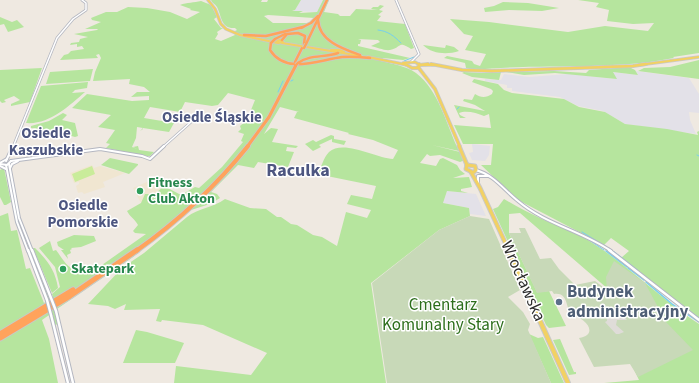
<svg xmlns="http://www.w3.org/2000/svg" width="699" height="383" font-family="'Source Sans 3',sans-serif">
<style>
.industrial{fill:#e3e1e8}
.education{fill:#f0e6d1}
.green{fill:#b6e59e;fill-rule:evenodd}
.cemetery{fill:#c8d9b8}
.pitch{fill:#c9ec9a}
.plaza{fill:#dfdcd8}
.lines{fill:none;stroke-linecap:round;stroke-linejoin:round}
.stream-far1{stroke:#75cff0;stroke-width:1}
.stream{stroke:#75cff0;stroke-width:1.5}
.minor-far2-casing{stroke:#b4b7c1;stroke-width:3}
.minor-far1-casing{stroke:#b4b7c1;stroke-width:4}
.minor-casing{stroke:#b4b7c1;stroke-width:4.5}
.major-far3-casing{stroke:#c9c9c9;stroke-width:3.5}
.major-far2-casing{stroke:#c9c9c9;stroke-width:4}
.major-far1-casing{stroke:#c9c9c9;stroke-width:5}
.major-casing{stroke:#c9c9c9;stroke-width:6}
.highway-far3-casing{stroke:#c9c9c9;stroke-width:4}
.highway-far2-casing{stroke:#c9c9c9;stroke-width:4.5}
.highway-far1-casing{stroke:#c9c9c9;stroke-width:6}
.highway-casing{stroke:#c9c9c9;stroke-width:7}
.minor-far2{stroke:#fff;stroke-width:1.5}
.minor-far1{stroke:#fff;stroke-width:2}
.minor{stroke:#fff;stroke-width:2.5}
.major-far3{stroke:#f2d163;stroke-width:2}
.major-far2{stroke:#f2d163;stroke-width:2.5}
.major-far1{stroke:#f2d163;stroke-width:3}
.major{stroke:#f2d163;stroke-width:4}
.highway-far3{stroke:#ffa35c;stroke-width:2.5}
.highway-far2{stroke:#ffa35c;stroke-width:3}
.highway-far1{stroke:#ffa35c;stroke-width:4}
.highway{stroke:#ffa35c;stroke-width:5}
.minor-bridge-casing{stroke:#b4b7c1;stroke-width:4.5;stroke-linecap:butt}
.highway-bridge-casing{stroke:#c9c9c9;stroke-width:4;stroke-linecap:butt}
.minor-bridge{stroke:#fff;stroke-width:2.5}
.highway-bridge{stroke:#ffa35c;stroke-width:2.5}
.leisure-dot{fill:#2e9e5b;stroke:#fff;stroke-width:1.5}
.service-dot{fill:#5c6f8a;stroke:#fff;stroke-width:1.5}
.labels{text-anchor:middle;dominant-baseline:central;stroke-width:3;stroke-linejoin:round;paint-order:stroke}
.leisure-label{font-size:14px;font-weight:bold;fill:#27864d;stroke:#fff;text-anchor:start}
.neighbourhood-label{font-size:15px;font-weight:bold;fill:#4d5680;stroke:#fff}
.near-street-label{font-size:17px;fill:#2e2e2e;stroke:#fff}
.near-service-label{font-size:17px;font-weight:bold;fill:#4e5e75;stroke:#fff;text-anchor:start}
.near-park-label{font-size:17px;fill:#2c6e1b;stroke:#fff}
.district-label{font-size:18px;font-weight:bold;fill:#4d5680;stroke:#fff}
</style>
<rect width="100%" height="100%" fill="#efe9e1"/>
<!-- industrial -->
<g class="industrial">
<polygon points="301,0 323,0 317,12 294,11"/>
<polygon points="636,71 689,78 699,94 699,113 689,112 690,120 696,134 625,124 603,111 578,106 560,97 512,91 512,88 507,88 507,85 485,81 485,79 501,80 504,74 529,77 568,74 616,79 612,72 638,75"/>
<polygon points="472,144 490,146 489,155 485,161 472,160 469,153 473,152"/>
<polygon points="447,191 476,194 486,216 470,214 469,208 443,203"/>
</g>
<!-- education -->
<g class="education">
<polygon points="92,165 94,168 100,166 125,173 103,182 105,187 84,194 82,192 78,193 76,186 79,184 79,182 74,183 70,173"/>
<polygon points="156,178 167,184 155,194 141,203 133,188"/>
</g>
<!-- green -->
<g class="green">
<path d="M211,0H262L261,2H267L268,0H301L295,10L292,11H303L299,13L317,12L323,0H329L324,12L338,14L340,16H350L356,9L378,10L371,9L373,7H378L380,5L384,6L379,10L383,11L378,15L381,16L377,21L405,24L414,48L411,49C397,40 402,48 390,50C385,51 376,47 371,46L380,42L378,40L358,39L361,40L360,44H358V46L410,58L403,60L383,58L381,61C393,64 406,66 416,73C439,90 447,127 459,151L432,145L460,152L465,160L460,162L440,155L430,156L427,154L420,163L436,166L440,159L443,158L457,165L460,170L465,174L453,178L469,177L472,187L461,189V191L468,193L447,191L443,203L469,208L470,216L439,230L371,283L386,383H174L176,366L251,375L267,353L203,325L162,320L161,322L156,321L160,309L124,310L126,304L115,309L108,306L88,304L122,268L144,253L187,217C198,208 213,208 225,199L250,208L266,209L277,217H281L291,224L297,225L313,235L322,237L337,246L346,212L367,218L371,210L347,204L351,195L372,199L376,186L317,174C322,167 323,158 329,152C343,139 376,158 393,159L398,150L373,140L348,134L349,133L294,118L297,112H299L280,107L264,134L271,128L278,129L272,142L298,146L296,148L287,147L286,151L294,152L288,167L258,162L254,168L238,165L211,192L217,194L220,198L210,204L191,210L133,257L54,311L58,324L55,325L52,313L42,320L49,339L58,383H0V216L8,213L11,231L17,230L26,269L30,268L44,303L48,300L29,250L50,299L53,297L52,294L60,287L55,267L39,248L50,241L53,251L56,250C67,265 70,274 91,270L92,272L146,234L135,233L133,231L138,225C135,219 130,217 127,211L141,203L145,194H155L164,186L181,195L195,187L199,188L222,167L243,142L241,141L244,134L238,132L241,129L240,126C245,121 252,121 257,116L255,113L249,115L255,100L228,93L218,105L212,106L185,102L180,112L150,107L144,118L174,123L169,132L143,128V129L140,131L143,128L137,127L136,138L132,147L137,149L133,147L138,146L139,150L154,152L150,156H147L106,148L110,144L106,143L115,130L98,127L111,115L72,108L87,94L132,101L149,100V96L131,97L137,92H150L144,87L129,84L130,79L93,81L95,72L101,58L99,54L96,55L98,58L60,60L64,55L68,54L71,51L84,49L82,46L77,47V44L70,45L71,43L79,42L80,39L88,37L74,34L97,30L98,29H85L101,22L92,20L91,18L106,12H117L128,7L147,8L170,12L187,19L200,12L190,10L191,9L180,5C187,2 194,3 201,1L211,5L217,17L214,19L221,28H223L217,32L218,34L215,39L221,41L235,35L233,32L237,30L235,28C221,29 222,17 217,7C215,4 212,3 211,0ZM268,15L314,18L309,23H273L264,16Z"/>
<path d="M578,0H699V53L673,57L674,58C608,71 539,63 473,70L466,68L465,63L444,58L447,56L472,61L474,64L480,66L486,54L465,50L473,36L464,34L450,19L489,22L568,32L605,26L648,31L654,23L633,24L607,21L609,10L596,7L599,3Z"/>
<polygon points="503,2 528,3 559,8 542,11 509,10 485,12 484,8 494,6"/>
<polygon points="0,17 12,22 17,20 24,27 8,32 4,24 0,25"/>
<path d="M423,45L445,48L446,45L454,47L459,51C447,55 432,54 423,45Z"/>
<polygon points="699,60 699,79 638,71 644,68 670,67"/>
<polygon points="629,67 635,70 638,75 613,72 617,79 555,73 524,75 506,72 554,71 586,73 589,70"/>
<polygon points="42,68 30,102 11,106 11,104 20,100 14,96 4,100 6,102 2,103 0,101 0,70"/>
<polygon points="93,69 90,81 46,84 50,72"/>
<polygon points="464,72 482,73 501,72 499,80 472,77 462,73"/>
<path d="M474,79L498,84L504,90L512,93L564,99L579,107L605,112L625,124L667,129L698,135L697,132L699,131V318L668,296L621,258L629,251L611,238L604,245L518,200L481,165H491L493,144H463L454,125L491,128L489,114L484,116C477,113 466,110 459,113L460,115L466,118H460L454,105L485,111L475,105L463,101L464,99L472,100L475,94C481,98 486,98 492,94L493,91L491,89L472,82Z"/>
<path d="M88,82L87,88L75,90L72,93L85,92C69,106 49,125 26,123L41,86Z"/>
<polygon points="63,113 67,115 62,120 75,123 78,136 75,137 51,130 31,128 31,126 49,121"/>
<polygon points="331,135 334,136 334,139 346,141 344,145 332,142 332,139 319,145 321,147 313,151 305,144 313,140 316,142"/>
<polygon points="110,158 138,164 138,165 129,174 101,165"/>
<polygon points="4,168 11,202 6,205 4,205 0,197 0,170"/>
<path d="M504,199C516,206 529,213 542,219C560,227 578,233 594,244C631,268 662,300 699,324V383H604L639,380L623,347L608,289L520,213L509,214V233L537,292L549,291L566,326L549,328L546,325L493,209L498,207Z"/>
<polygon points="74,235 94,236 96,241 81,247 71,248 72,249 70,250 71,253 67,255 68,259 61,250 64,250 58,246 57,242"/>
<path d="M33,248H35C48,261 55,270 58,288L52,293Z"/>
<polygon points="136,330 147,332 184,343 175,363 123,363"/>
<polygon points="529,334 538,338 543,337 564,383 551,383"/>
<polygon points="560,339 574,372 576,372 576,374 569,375 553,340"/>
</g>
<!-- cemetery -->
<g class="cemetery">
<polygon points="470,216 489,219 520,290 508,297 523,312 530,324 528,330 551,383 387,383 372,283 439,230"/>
<path d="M519,228H525L540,259L551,258L559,269L575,285L595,281L607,290L606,277L614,261L645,283L666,322L693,350L638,377L630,364L594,367L579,338C600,335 585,316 571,316C566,307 568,292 554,294L552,291L537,293L509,233H521Z"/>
</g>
<!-- pitch -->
<polygon class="pitch" points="92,166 95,174 75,182 72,174"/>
<!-- plaza -->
<polygon class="plaza" points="616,308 627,320 617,320 616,325 624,332 619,334 616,334 605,322 607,321 607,317 605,314 609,314"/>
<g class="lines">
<!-- stream-far1 -->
<g class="stream-far1">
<path d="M378,30C388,31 394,36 401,43"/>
<polyline points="404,61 414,57"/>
<polyline points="291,81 293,80"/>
<polyline points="278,92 283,81"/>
<polyline points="457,109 459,107"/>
<polyline points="697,155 699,156"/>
<polyline points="582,232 605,246"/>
<polyline points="589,240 604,250"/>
</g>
<!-- stream -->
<g class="stream">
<polyline points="606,251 627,267"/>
<polyline points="614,252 637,270"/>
<polyline points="628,268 644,280"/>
<polyline points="646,282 672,304 699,322"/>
<polyline points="694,315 699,318"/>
</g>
<defs>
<g id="minor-far2">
<polyline points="396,0 419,54 411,62"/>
<polyline points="13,147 57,38 73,19 86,10 86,3 82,0"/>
<polyline points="163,147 200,114"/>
</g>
<g id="minor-far1">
<polyline points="6,161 13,146"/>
<polyline points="11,161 100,149 142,156 150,159 164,146"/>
<polyline points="0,163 7,159"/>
<polyline points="0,164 7,165 11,161"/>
<polyline points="9,164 19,218 32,251"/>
<polyline points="6,165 17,222 28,251"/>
<polyline points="0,166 6,169"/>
<polyline points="10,168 12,164 18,161"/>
<path d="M476,170C494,175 504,190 518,201C545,224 582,231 611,251"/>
<polyline points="478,184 478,176 488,176"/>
</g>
<g id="minor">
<polyline points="28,250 47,300"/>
<polyline points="32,250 51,298"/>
<polyline points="609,250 699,320"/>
<polyline points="56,311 73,383"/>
<polyline points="51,315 68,383"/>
</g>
<g id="major-far3">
<polyline points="208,0 215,9 221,24 226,29 240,35 278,43 283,42 280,40 276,42"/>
<polyline points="282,43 361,56"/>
<polyline points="331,50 339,50 344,52"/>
<polyline points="368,57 407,65"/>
<polyline points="403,63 415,62 420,65"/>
<polyline points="420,65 436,65"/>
<polyline points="639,65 699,57"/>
</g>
<g id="major-far2">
<polyline points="405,64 412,68 417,68 420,65"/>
<polyline points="419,64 420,65"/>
<polyline points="431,64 462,70 492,71 633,66 646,64"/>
<polyline points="420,65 428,64"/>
<polyline points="418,67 435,89 460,147"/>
</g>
<g id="major-far1">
<polyline points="459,146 467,165"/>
<polyline points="467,165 475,166 476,170 474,172"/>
<polyline points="467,165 466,169 472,172"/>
<polyline points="471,172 480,188 509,251"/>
</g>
<polyline id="major" points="508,250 568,383"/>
<g id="highway-far3">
<path d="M318,20C319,41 343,49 360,55"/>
<polyline points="301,28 311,23 318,16"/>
<polyline points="244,35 266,36 303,27"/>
<polyline points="275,39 285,34"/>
<polyline points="282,40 287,34 298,33 305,36 304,44"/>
<path d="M271,43L270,50C286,75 318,60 342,57C351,56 361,57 370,58"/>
<polyline points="306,44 327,0"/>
<polyline points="295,62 302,48"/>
<path d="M298,63C310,54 325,58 338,53"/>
</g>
<polyline id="highway-far2" points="247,147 269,117 296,65"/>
<path id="highway-far1" d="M136,251C177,222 216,186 248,146"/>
<g id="highway">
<polyline points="0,334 73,290"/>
<polyline points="0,338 70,296 137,250"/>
</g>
</defs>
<!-- minor-far2 casing -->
<use href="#minor-far2" class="minor-far2-casing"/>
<!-- minor-far1 casing -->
<use href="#minor-far1" class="minor-far1-casing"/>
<!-- minor casing -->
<use href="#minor" class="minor-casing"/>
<!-- major-far3 casing -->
<use href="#major-far3" class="major-far3-casing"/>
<!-- major-far2 casing -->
<use href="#major-far2" class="major-far2-casing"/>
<!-- major-far1 casing -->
<use href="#major-far1" class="major-far1-casing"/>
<!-- major casing -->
<use href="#major" class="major-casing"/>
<!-- highway-far3 casing -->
<use href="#highway-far3" class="highway-far3-casing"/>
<!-- highway-far2 casing -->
<use href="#highway-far2" class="highway-far2-casing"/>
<!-- highway-far1 casing -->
<use href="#highway-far1" class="highway-far1-casing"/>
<!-- highway casing -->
<use href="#highway" class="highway-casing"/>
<!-- minor-far2 -->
<use href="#minor-far2" class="minor-far2"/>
<!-- minor-far1 -->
<use href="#minor-far1" class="minor-far1"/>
<!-- minor -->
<use href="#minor" class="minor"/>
<!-- major-far3 -->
<use href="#major-far3" class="major-far3"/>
<!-- major-far2 -->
<use href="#major-far2" class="major-far2"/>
<!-- major-far1 -->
<use href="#major-far1" class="major-far1"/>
<!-- major -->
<use href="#major" class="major"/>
<!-- highway-far3 -->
<use href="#highway-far3" class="highway-far3"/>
<!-- highway-far2 -->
<use href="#highway-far2" class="highway-far2"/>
<!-- highway-far1 -->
<use href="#highway-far1" class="highway-far1"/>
<!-- highway -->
<use href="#highway" class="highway"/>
<defs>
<g id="minor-bridge">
<polyline points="51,298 56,311"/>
<polyline points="47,300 51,315"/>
</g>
<g id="highway-bridge">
<polyline points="271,43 275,39"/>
<polyline points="304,48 306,44"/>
<polyline points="296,65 298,63"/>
</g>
</defs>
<!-- minor-bridge casing -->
<use href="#minor-bridge" class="minor-bridge-casing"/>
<!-- highway-bridge casing -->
<use href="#highway-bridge" class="highway-bridge-casing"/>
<!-- minor-bridge -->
<use href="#minor-bridge" class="minor-bridge"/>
<!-- highway-bridge -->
<use href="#highway-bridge" class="highway-bridge"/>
</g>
<!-- markers -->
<g class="leisure-dot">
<circle cx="140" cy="191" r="4"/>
<circle cx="63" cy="269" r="4"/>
</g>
<circle class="service-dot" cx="559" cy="302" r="4"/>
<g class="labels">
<!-- leisure labels -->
<g class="leisure-label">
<text x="148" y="183">Fitness<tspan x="148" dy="16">Club Akton</tspan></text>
<text x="71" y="269">Skatepark</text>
</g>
<!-- neighbourhood labels -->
<g class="neighbourhood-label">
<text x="212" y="117">Osiedle Śląskie</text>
<text x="46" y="133">Osiedle<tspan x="46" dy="17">Kaszubskie</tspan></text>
<text x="83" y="205">Osiedle<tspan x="83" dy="17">Pomorskie</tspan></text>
</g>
<!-- near-street labels -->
<g class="near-street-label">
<text transform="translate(523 281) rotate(66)">Wrocławska</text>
</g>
<!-- near-service labels -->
<g class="near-service-label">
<text x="567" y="292">Budynek<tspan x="567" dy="20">administracyjny</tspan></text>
</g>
<!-- near-park labels -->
<g class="near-park-label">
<text x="443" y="305">Cmentarz<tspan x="443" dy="20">Komunalny Stary</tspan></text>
</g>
<!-- district labels -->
<g class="district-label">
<text x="298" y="170">Raculka</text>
</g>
</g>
</svg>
